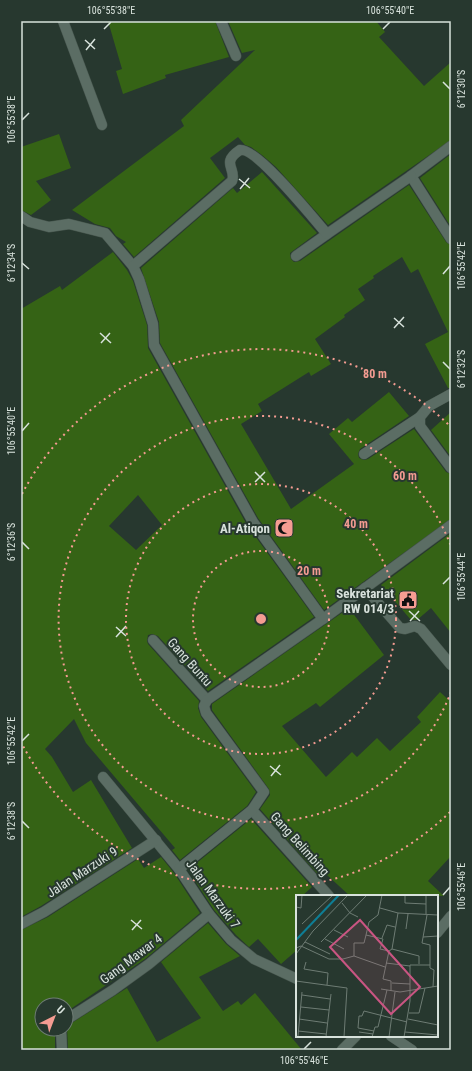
<svg xmlns="http://www.w3.org/2000/svg" width="472" height="1071" font-family="'Roboto Condensed',sans-serif">
<style>
.building{fill:#356315;fill-rule:evenodd}
.lines{fill:none;stroke-linecap:round;stroke-linejoin:round}
.minor-casing{stroke:#47564e;stroke-width:11}
.minor{stroke:#5b6d64;stroke-width:10}
.ticks{fill:none;stroke:#d8e2dc;stroke-width:1.5}
.ring{fill:none;stroke:#f59c92;stroke-width:2;stroke-dasharray:2 4}
.labels{text-anchor:middle;dominant-baseline:central;stroke-width:4;stroke-linejoin:round;paint-order:stroke}
.poi-label{font-size:13px;font-weight:bold;fill:#d8e2dc;stroke:#27382f;text-anchor:end}
.street-label{font-size:13px;fill:#d8e2dc;stroke:#27382f}
.inset-river{fill:none;stroke:#0e7e95;stroke-width:2}
.inset-road{fill:none;stroke:#6e7c74;stroke-width:1}
.view{fill:#c95582;fill-opacity:0.15;stroke:#c95582;stroke-width:2}
.inset-edge{fill:none;stroke:#d8e2dc;stroke-width:2}
.centre{fill:#f59c92;stroke:#27382f;stroke-width:2}
.ring-label{font-size:12px;text-anchor:middle;font-weight:bold;fill:#f59c92;stroke:#27382f;stroke-width:4;stroke-linejoin:round;paint-order:stroke}
.neatline{fill:none;stroke:#d8e2dc;stroke-width:1.5}
.ticks-label{font-size:10px;text-anchor:middle;fill:#d8e2dc}
</style>
<rect width="100%" height="100%" fill="#27382f"/>
<!-- building -->
<g class="building">
<polygon points="108,21 215,21 229,57 165,75 166,78 123,94 116,71 122,69"/>
<polygon points="228,21 376,21 385,32 379,37 424,86 451,62 451,140 328,225 276,167 262,155 251,147 245,145 238,137 210,158 225,178 134,257 123,244 126,242 116,236 110,228 95,224 72,210 184,126 181,120 255,50 242,53"/>
<polygon points="59,134 71,168 36,181 51,200 31,215 21,210 21,147"/>
<polygon points="451,154 451,227 420,178"/>
<polygon points="262,172 317,233 290,253 291,259 294,262 300,261 409,185 446,242 451,245 451,388 448,388 425,344 448,332 418,269 411,273 402,257 373,276 374,278 358,289 365,300 344,315 345,317 315,339 331,364 311,376 309,372 258,404 262,411 241,424 291,509 354,464 329,434 348,418 352,422 389,392 409,416 360,449 358,454 359,458 364,460 368,459 414,429 446,472 451,474 451,519 324,610 258,518 160,343 159,322 141,268 233,188 237,193"/>
<path d="M113,252L127,270L133,281L147,325L148,348L247,525L314,617L208,691L158,636L152,634L148,635L147,641L148,644L199,701L198,708L201,717L256,792L247,806L180,860L172,850L175,848L86,743L74,719L45,749L52,757L73,792L91,780L132,848L41,906L21,917V309L60,286L62,290ZM138,495L162,525L136,550L109,526Z"/>
<polygon points="451,412 451,457 431,430"/>
<polygon points="451,533 451,633 431,608 417,620 411,620 381,585"/>
<polygon points="349,608 384,655 320,707 316,703 282,726 326,777 352,752 357,757 377,738 390,751 421,722 417,717 440,692 451,702 451,856 428,881 444,896 350,896 327,875 322,879 260,809 270,795 269,789 212,710 212,704"/>
<polygon points="251,819 312,887 302,896 297,896 297,950 281,964 258,939 249,947 236,935 214,910 188,870"/>
<polygon points="161,857 174,873 200,913 145,959 66,1012 66,1005 42,1005 42,1029 55,1029 55,1050 21,1050 21,930 48,917 138,859 144,868"/>
<polygon points="208,923 226,944 240,956 199,977 223,1011 238,1001 241,1005 255,993 302,1050 68,1050 67,1026 127,988 157,1042 201,1018 161,962"/>
</g>
<g class="lines">
<defs>
<g id="minor">
<polyline points="63,21 102,125"/>
<polyline points="221,21 236,56"/>
<polyline points="451,146 411,176 451,239"/>
<polyline points="21,216 30,222 49,227 69,224 105,233 133,266 139,279 153,324 154,345 253,522 323,619"/>
<polyline points="296,256 327,234"/>
<path d="M133,266L232,181C237,169 220,163 240,150C256,147 315,220 327,234L411,176"/>
<polyline points="451,394 429,406 420,417 420,426 451,468"/>
<polyline points="364,454 420,417"/>
<polyline points="365,588 400,628 405,629 415,626 421,629 451,665"/>
<polyline points="153,640 207,700"/>
<polyline points="103,777 179,869 209,914 231,940 254,959 297,979"/>
<polyline points="252,810 329,896"/>
<polyline points="179,869 252,810 264,792 206,713 204,706 207,700 323,619 451,525"/>
<polyline points="21,924 44,912 156,840"/>
<polyline points="437,933 451,916"/>
<polyline points="66,1020 113,990 149,964 209,914"/>
<polyline points="61,1029 62,1050"/>
<polyline points="391,1036 412,1050"/>
<polyline points="342,1050 356,1036"/>
</g>
</defs>
<!-- minor casing -->
<use href="#minor" class="minor-casing"/>
<!-- minor -->
<use href="#minor" class="minor"/>
</g>
<!-- ticks -->
<path class="ticks" d="M104,29L111,22M383,29L390,22M85,40L95,49M86,50L95,39M443,82L450,89M22,120L29,113M239,179L250,188M240,189L249,178M22,263L29,269M443,274L450,266M394,318L404,327M394,328L404,317M100,333L111,343M101,343L110,333M443,362L450,369M22,431L29,423M255,472L265,482M255,482L265,472M22,542L29,549M443,584L450,577M409,611L420,621M410,621L419,611M116,627L126,636M116,637L126,626M22,741L29,734M270,766L281,775M271,776L280,765M22,821L29,828M443,895L450,887M131,920L142,929M132,930L141,920M304,1049L311,1042"/>
<!-- distance rings -->
<g class="ring">
<circle cx="261" cy="619" r="68"/>
<circle cx="261" cy="619" r="135"/>
<path d="M451 692A203 203 0 1 1 451 546"/>
<path d="M450 812A270 270 0 0 1 22 744M22 494A270 270 0 0 1 450 426"/>
</g>
<!-- icons -->
<defs>
<symbol id="mosque-square" viewBox="-11 -11 22 22"><rect x="-9" y="-9" width="18" height="18" rx="4" fill="#f59c92" stroke="#27382f"/><path d="M3.5-4.9A6 6 0 1 0 3.5 4.9A5 5 0 1 1 3.5-4.9Z" fill="#111"/></symbol>
<symbol id="civic-square" viewBox="-11 -11 22 22"><rect x="-9" y="-9" width="18" height="18" rx="4" fill="#f59c92" stroke="#27382f"/><path d="M-.6-6.5H3V-4.5H.6V-3L4-1V1h2V6H-6V1h2V-1L-.6-3ZM-1.2 2.5V6h2.4V2.5Z" fill="#111"/></symbol>
</defs>
<g fill-rule="evenodd">
<use href="#mosque-square" x="273" y="517" width="22" height="22"/>
<use href="#civic-square" x="397" y="589" width="22" height="22"/>
</g>
<g class="labels">
<!-- poi labels -->
<g class="poi-label">
<text x="270" y="528">Al-Atiqon</text>
<text x="394" y="593">Sekretariat<tspan x="394" dy="15">RW 014/3</tspan></text>
</g>
<!-- street labels -->
<g class="street-label">
<text transform="translate(190 662) rotate(48)">Gang Buntu</text>
<text transform="translate(300 844) rotate(48)">Gang Belimbing</text>
<text transform="translate(82 872) rotate(-33)">Jalan Marzuki 9</text>
<text transform="translate(213 894) rotate(54)">Jalan Marzuki 7</text>
<text transform="translate(131 959) rotate(-37)">Gang Mawar 4</text>
</g>
</g>
<!-- overview -->
<g transform="translate(296 895)">
<rect width="142" height="142" fill="#27382f"/>
<path class="inset-river" d="M0,45L43,0"/>
<path class="inset-road" d="M86,0L82,20L73,27L70,40L87,44L84,54L93,56L87,84L95,86V96M109,0V8L130,9M46,8L54,18L62,22M0,12L5,13L6,0M84,13L102,18L142,20M130,19V0M131,20L126,48L134,50V73L138,75L137,92M142,20V2M6,29L37,0M110,34L112,19M38,35L52,42M127,42L142,41M86,43L91,30L99,32M29,44L48,54M9,47L34,59M25,47L71,0M0,53L5,51L33,64H47L58,61L89,72M96,54L123,61V69M93,56L96,54L102,18M0,59L17,36L52,0M58,61V48H68L70,40M10,67L8,74L32,78L31,90M90,68L114,71M0,86L51,93L48,142M96,88L114,89M85,94L104,97L142,91M6,100L34,104M142,108V128M5,112L33,115M113,118H123L129,93M3,124L31,128M112,124L142,130M2,136L30,139M78,136L62,133L63,121H66L68,116L111,127M63,137L77,139M109,137L142,140M2,141L6,97M30,142L35,99M76,142L79,132H82L91,95M93,142L99,97M108,142L114,106V70H134"/>
<path class="view" d="M64,25L124,92L95,119L34,52Z"/>
<rect width="142" height="142" class="inset-edge"/>
</g>
<circle cx="261" cy="619" r="6" class="centre"/>
<g class="ring-label">
<text x="375" y="378">80 m</text>
<text x="405" y="480">60 m</text>
<text x="356" y="528">40 m</text>
<text x="309" y="575">20 m</text>
</g>
<!-- border -->
<rect width="472" height="1071" fill="none" stroke="#27382f" stroke-width="44"/>
<!-- north arrow -->
<g transform="translate(54 1017) rotate(42)"><circle r="19" fill="#27382f" stroke="#6e7c74"/>
<path d="M0-3L7 15L0 10L-7 15Z" fill="#f59c92"/>
<text y="-6" font-size="11" font-weight="bold" text-anchor="middle" fill="#d8e2dc">U</text>
</g>
<rect x="22" y="22" width="428" height="1027" class="neatline"/>
<g class="ticks-label">
<text x="111" y="14">106°55'38"E</text>
<text x="390" y="14">106°55'40"E</text>
<text transform="translate(461 89) rotate(-90)" y="4">6°12'30"S</text>
<text transform="translate(11 120) rotate(-90)" y="4">106°55'38"E</text>
<text transform="translate(11 263) rotate(-90)" y="4">6°12'34"S</text>
<text transform="translate(461 266) rotate(-90)" y="4">106°55'42"E</text>
<text transform="translate(461 369) rotate(-90)" y="4">6°12'32"S</text>
<text transform="translate(11 431) rotate(-90)" y="4">106°55'40"E</text>
<text transform="translate(11 542) rotate(-90)" y="4">6°12'36"S</text>
<text transform="translate(461 577) rotate(-90)" y="4">106°55'44"E</text>
<text transform="translate(11 741) rotate(-90)" y="4">106°55'42"E</text>
<text transform="translate(11 821) rotate(-90)" y="4">6°12'38"S</text>
<text transform="translate(461 887) rotate(-90)" y="4">106°55'46"E</text>
<text x="304" y="1064">106°55'46"E</text>
</g>
</svg>
